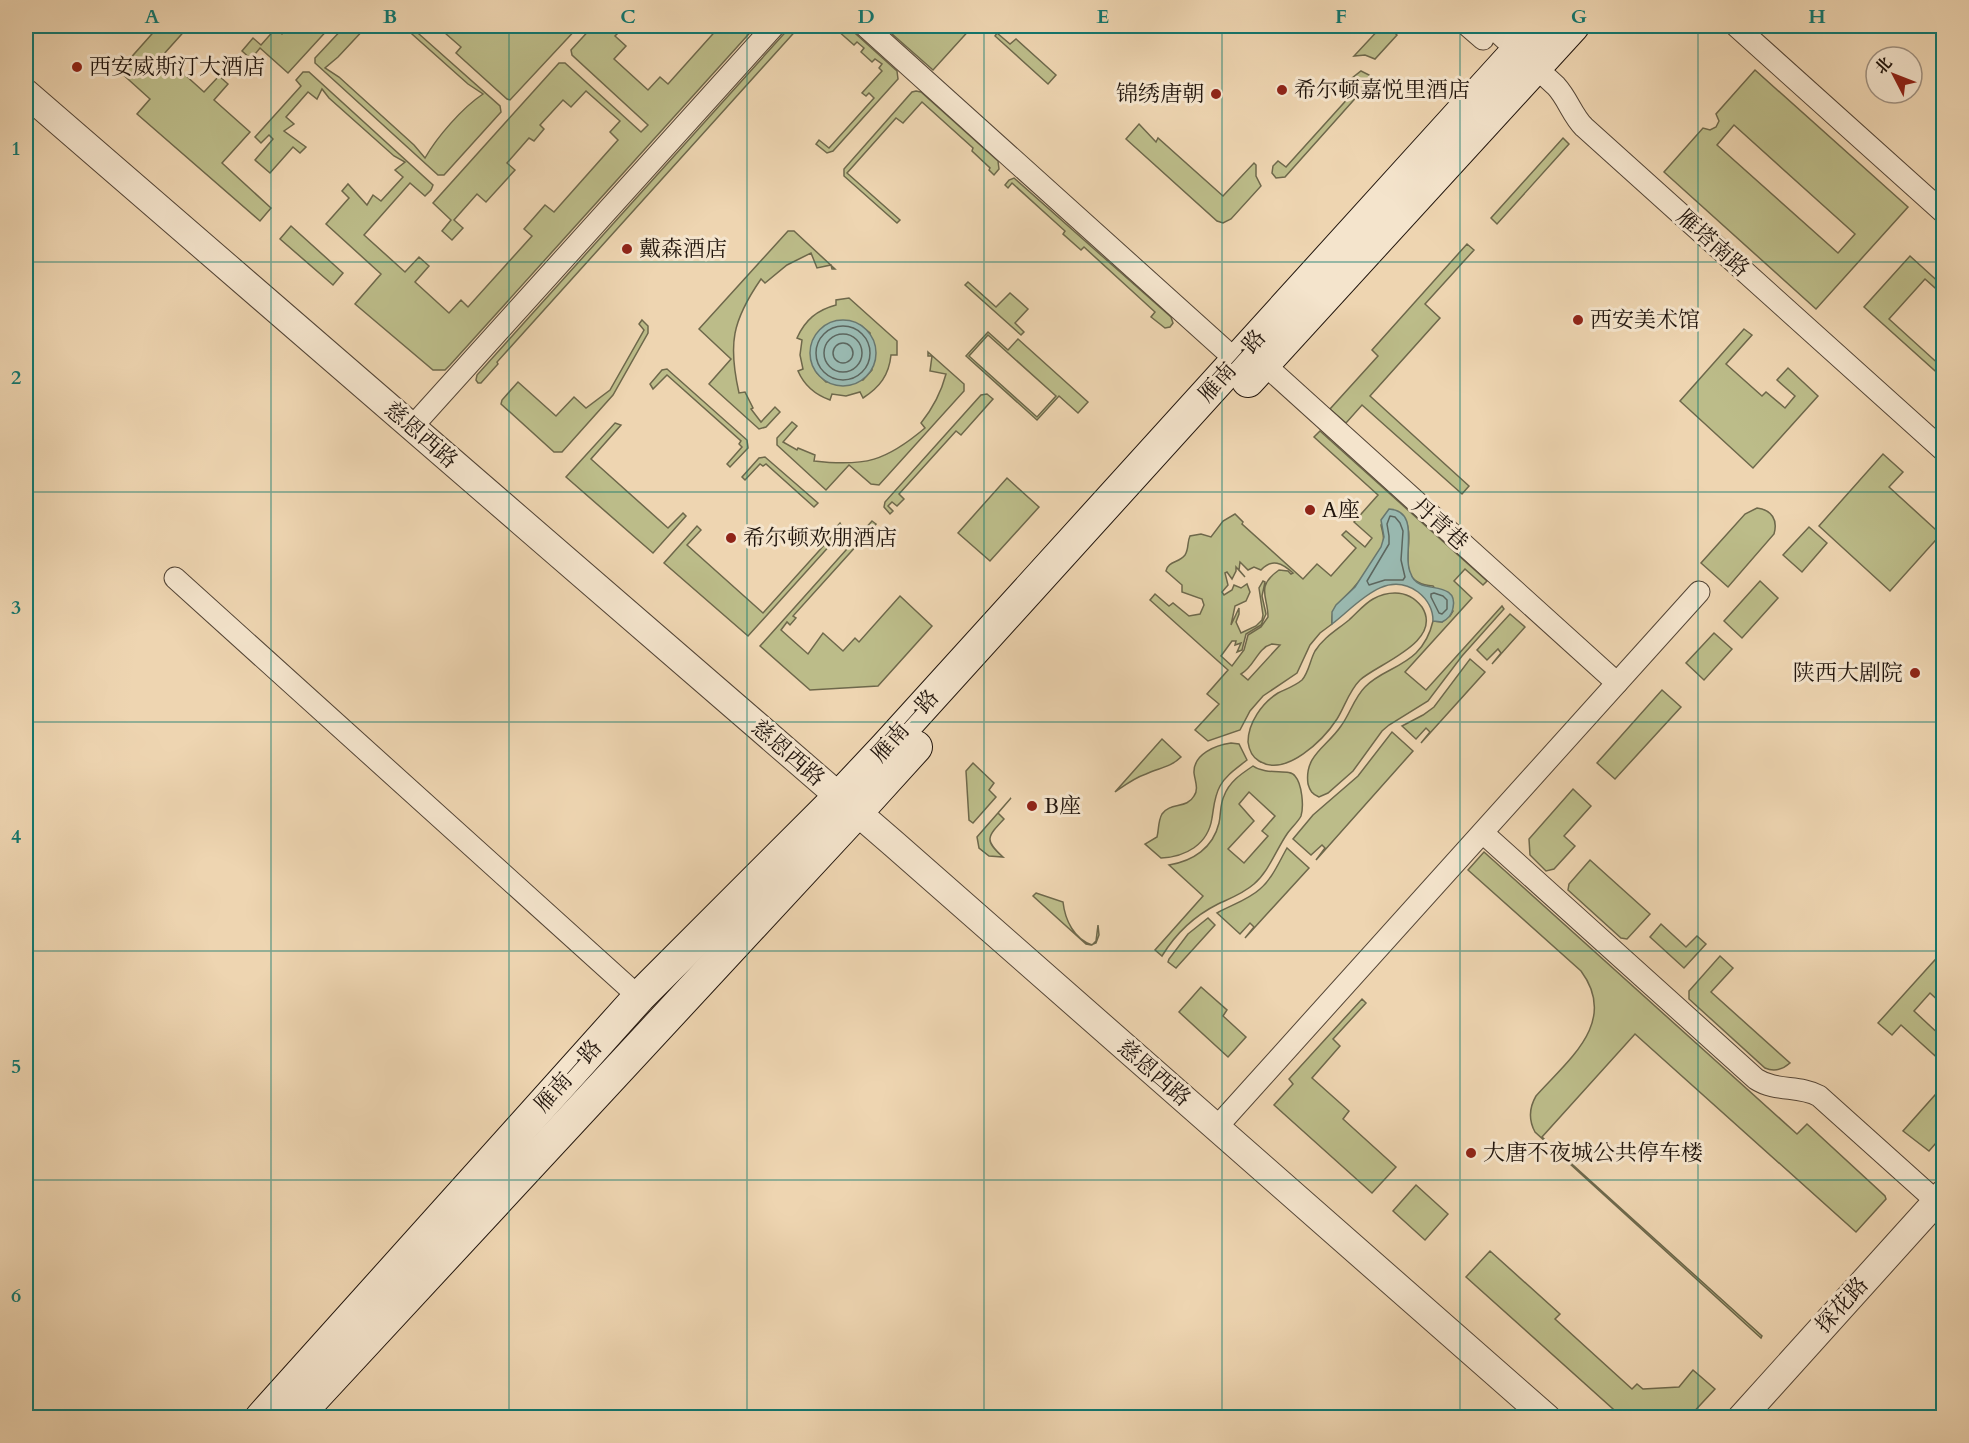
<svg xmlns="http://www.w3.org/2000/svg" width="1969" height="1443" font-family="Cardo,'Noto Serif SC',serif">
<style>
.green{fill:#bcbc89;stroke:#6e684b;stroke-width:1.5;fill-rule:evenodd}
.water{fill:#99b8af;stroke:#69776e;stroke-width:1.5}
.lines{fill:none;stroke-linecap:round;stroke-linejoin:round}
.shore{stroke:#5d665e;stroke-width:1.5}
.minor-casing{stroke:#544536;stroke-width:23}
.tertiary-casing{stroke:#544536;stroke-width:29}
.secondary-casing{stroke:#21150d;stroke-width:34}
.minor{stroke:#f4e4cc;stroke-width:21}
.tertiary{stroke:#f4e4cc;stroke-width:27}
.secondary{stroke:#f4e4cc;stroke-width:32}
.grid{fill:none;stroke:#0f766e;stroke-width:1.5;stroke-opacity:0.55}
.poi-dot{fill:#8f2418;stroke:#f4e4cc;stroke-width:2}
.labels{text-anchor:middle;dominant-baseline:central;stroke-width:6;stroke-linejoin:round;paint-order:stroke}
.poi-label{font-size:22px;fill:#21150d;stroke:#f4e4cc;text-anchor:start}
.street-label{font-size:22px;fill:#21150d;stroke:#f4e4cc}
.neatline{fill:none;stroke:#0f766e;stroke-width:2}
.grid-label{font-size:20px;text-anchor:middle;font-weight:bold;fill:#0f766e}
</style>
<rect width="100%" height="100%" fill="#eed5b1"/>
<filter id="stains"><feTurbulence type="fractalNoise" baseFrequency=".00333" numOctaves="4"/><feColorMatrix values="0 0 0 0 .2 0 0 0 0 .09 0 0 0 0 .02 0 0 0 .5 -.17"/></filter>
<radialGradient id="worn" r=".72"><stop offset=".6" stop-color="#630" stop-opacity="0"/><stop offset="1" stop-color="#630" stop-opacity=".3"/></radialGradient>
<!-- green -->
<g class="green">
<polygon points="159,26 189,26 163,55 204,92 219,76 228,84 214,100 250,132 222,163 271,208 260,221 137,114 150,99 119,71"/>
<polygon points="290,26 331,26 288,73 260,48 251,59 242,51 253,38 261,45 276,28 282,34"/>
<path d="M345,26H367L338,57L325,68L339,77L414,145L425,158C437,137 462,108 483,94L468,84L403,26H421L424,28L419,34L500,106L501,112L444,175H438L315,63V58Z"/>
<polygon points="437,26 579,26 510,100 507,99 456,53 461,47"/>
<polygon points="593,26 618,26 622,29 615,36 626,46 614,59 648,90 660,77 668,84 720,26 756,26 450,365 445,370 433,370 355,304 381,274 326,224 349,198 342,191 348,184 367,205 373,195 381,201 403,177 395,170 405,162 394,156 329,98 322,89 317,99 308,92 286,117 294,124 284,131 306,147 300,153 293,147 270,173 255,160 273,139 269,135 261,143 255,137 301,86 296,80 303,72 309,72 433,185 431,190 425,196 410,183 364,235 405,272 419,257 429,266 415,282 449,313 461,300 468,307 532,236 524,229 545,205 554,212 618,140 610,132 620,121 586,91 571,107 563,100 540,125 544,129 534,141 529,138 507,163 515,170 486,202 477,194 454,220 463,228 452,240 442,231 451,220 433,203 559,63 565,63 641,132 648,125 572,55 571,50"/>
<polygon points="791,26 800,26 497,362 498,364 481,383 478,383 476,380 477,375"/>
<polygon points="841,26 847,26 897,71 898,79 833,151 827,153 816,144 819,140 829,148 874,98 869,93 866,96 862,93 882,71 879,68 882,64 875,59 872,62 861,52 864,48 857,42 854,45 837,30"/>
<polygon points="883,26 973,26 933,70"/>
<polygon points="1382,26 1387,26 1397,35 1375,59 1365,55 1354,56"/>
<polygon points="997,33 1010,44 1016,39 1056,75 1048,84 995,36"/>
<path d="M1755,70L1908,207L1816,309L1664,172L1703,128L1710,130L1716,127L1719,121L1716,114ZM1734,125L1855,234L1838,253L1717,145Z"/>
<polygon points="1361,71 1369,75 1369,83 1285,177 1276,178 1272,173 1273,166 1278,161 1286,167 1360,85 1352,78"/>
<polygon points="916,91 921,92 998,161 999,169 994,175 989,170 990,168 972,151 973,148 922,102 903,123 896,118 847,173 900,220 897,223 844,176 844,169 912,92"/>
<polygon points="1139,124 1156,142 1158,138 1223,196 1254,163 1256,165 1256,176 1261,186 1231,219 1223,223 1217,221 1126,139"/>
<polygon points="1563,138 1569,144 1497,224 1491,218"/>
<polygon points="1014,178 1171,317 1173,323 1170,327 1165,328 1151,317 1155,312 1084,247 1081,250 1063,234 1065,231 1012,183 1008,188 1005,185 1009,180"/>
<polygon points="291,226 343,273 333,285 280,239"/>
<path d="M788,231H794L835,269H832L831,265L817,268L811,253L787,265L765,283L761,279C732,321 728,344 739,393L745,392L753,408L751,409L761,422L775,407L780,412L766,427L759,429L709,384L731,359L699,329Z"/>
<polygon points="1467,244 1474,250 1425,304 1440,318 1370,396 1469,486 1462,494 1362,405 1346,423 1330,409 1378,356 1372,350"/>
<polygon points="1910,256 1943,286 1943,295 1925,279 1889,319 1943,368 1943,378 1864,307"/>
<polygon points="968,282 996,307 1010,293 1028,309 1015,323 1024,332 1021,335 965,285"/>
<path d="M849,298L897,341V355H891C889,375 880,387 863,398L860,392L846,396L832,394L830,400C816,395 804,385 798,371L803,369L800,355L802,340L797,338C805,320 817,310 836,305V300ZM860,325L870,333L872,370L863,380L826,382L817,373Z"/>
<polygon points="642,320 648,326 648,333 613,395 562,452 554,452 501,404 502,400 518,382 556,416 574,397 586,408 610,390 644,330 639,324"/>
<polygon points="1744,329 1752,335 1726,364 1762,396 1766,392 1785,408 1795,396 1777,380 1788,368 1818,396 1753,468 1680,401"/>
<path d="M988,332L1008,350L1018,339L1088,402L1078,413L1059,396L1037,420L966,356ZM988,335L1056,396L1037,417L969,356Z"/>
<path d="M928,352L964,384V391L879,485L871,484L849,465L826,490L777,445V438L792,422L797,426L783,442L797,450L798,448L815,455L814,461C865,467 886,461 925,428L921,423C933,408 941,393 946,374L930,371L932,356H928Z"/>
<polygon points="667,369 747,440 748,448 730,467 727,464 742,447 739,444 741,441 667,375 653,389 650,384 662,370"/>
<polygon points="987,394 993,399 961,435 956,431 899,494 904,499 897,506 892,502 888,506 893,511 890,514 884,507 885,502 981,395"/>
<polygon points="615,423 621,425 591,459 668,528 683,513 686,516 653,553 566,477"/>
<path d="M1320,431L1487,581L1483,585L1465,569L1454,581L1472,598L1405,672L1426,690L1502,606L1504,609L1462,656L1428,701L1389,725L1382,731L1353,771L1328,793L1319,797C1312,794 1310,791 1308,784C1304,755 1327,747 1341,726C1350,714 1354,698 1365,687C1379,672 1401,668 1416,653C1425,644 1430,634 1433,621L1442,622L1450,616L1453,611L1433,586C1387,582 1422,538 1402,515L1381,525C1382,531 1385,537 1383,543C1379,557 1365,575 1355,586C1345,599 1330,605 1332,624L1320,633L1310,645L1297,673L1263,696L1250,711L1240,730L1208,741L1195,730L1219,704L1207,694L1228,670L1150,600L1155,594L1169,606L1173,603L1189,616L1200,614L1204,605L1202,599L1182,592V585L1166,571C1168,561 1179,563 1185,555C1189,549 1187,542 1190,536L1201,534L1211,537L1223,521L1235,514L1243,522L1242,524L1303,579L1317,564L1331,576L1356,548L1342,535L1346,531L1365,547L1372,538L1354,522L1378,495L1314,437ZM1240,562L1248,570L1254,567L1261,570C1272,558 1282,563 1293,573L1291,574L1288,571L1279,570C1255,587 1268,596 1268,617L1261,627L1248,635L1244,650L1232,666L1221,656L1232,641H1236L1235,645L1241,643L1237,652L1242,650L1246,634L1261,625L1266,614L1262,596L1265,582L1263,581L1259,588L1263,615L1262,620L1256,626L1241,633L1236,622L1239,614V608L1231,625L1235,606L1246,601L1250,592L1247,584L1241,588L1234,585L1232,590L1224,595L1222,592L1228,585L1225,573L1227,572L1232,579L1236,571V567L1245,577L1239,570ZM1272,644L1280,645L1248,680L1241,674C1255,666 1257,648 1272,644Z"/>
<polygon points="1883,454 1903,472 1889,487 1935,529 1943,521 1943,532 1890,591 1819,526"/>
<polygon points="765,457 818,503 814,507 766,464 763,466 760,464 745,480 742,477 759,458"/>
<polygon points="1007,478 1039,507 990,561 958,533"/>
<path d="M1757,508C1772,510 1778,520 1774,534L1728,587L1701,563L1745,514Z"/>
<polygon points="872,521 876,524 793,616 796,618 790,625 787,622 781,630 808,654 823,633 843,651 855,638 859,642 900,596 932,626 878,686 810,690 760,646"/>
<polygon points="840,523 842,527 842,532 748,636 664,563 697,526 701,530 687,545 763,613 836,532 834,530"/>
<polygon points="1809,527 1827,543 1802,572 1783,555"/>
<polygon points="1760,581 1778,598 1742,638 1724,621"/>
<path d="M1395,593C1406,593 1415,598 1422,607C1444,642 1377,664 1360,680C1349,691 1345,706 1337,719C1324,739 1286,778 1259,761C1252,757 1249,750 1248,742C1248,723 1262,703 1278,693C1286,689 1295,686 1302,680C1309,672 1310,660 1315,651C1324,637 1337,630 1349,620C1357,613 1364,604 1373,599C1380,595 1387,593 1395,593Z"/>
<polygon points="1510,614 1525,627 1492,664 1501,653 1498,649 1487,660 1477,650"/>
<polygon points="1714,633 1732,649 1704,680 1686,663"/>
<polygon points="1470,659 1485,672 1421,743 1430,732 1426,728 1416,739 1402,726 1423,715 1434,707"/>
<polygon points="1662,690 1681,707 1615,779 1597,763"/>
<polygon points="1392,732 1413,751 1316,860 1325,848 1322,845 1311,855 1293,839 1313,815 1358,776"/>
<path d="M1162,739L1181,757C1171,767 1159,768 1146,774C1134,778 1125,785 1115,792Z"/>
<path d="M1231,743L1239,744L1247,760C1237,768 1226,775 1220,786C1214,797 1214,807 1212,818C1208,845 1185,857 1161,858L1145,844L1157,837C1159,829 1158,821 1162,814C1170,802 1187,809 1194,796C1199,789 1195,781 1194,773C1193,754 1216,745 1231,743Z"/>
<polygon points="973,763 994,783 989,790 996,797 973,823 969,820 966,771"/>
<path d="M1253,766C1267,776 1290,768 1295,776C1302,784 1304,806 1301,816C1298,822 1291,828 1287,834C1276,850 1269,871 1254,884C1244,893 1231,898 1218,904C1194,916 1176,933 1162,956L1155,950L1203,896L1169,865C1193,861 1213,848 1219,823C1221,814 1220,804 1224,796C1229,782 1241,774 1253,766ZM1249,792L1275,816L1262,831L1268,836L1244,863L1228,849L1254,821L1239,804Z"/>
<polygon points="1573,789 1591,806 1564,836 1575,846 1554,869 1546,871 1530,855 1529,839"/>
<path d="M1011,798L998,813L1004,819C987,837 984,840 1003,857L989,856L979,848L977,837Z"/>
<path d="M1287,848L1309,868L1245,938L1254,927L1250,923L1240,934L1217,913C1231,905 1248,900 1260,889C1272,879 1279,862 1287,848Z"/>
<path d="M1484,852L1797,1134L1807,1124L1885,1196L1886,1199L1856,1232L1635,1034L1542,1137L1762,1336L1761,1338L1535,1132C1528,1119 1529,1108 1536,1096C1568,1060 1619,1022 1581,971L1468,870Z"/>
<polygon points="1590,860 1650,914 1627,939 1621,938 1568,890 1569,884"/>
<path d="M1036,893L1063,902C1065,920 1074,939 1092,945L1096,941L1098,925L1099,935L1096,943L1091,945L1086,944L1033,896Z"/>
<polygon points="1208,918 1215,925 1176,968 1168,962 1169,959 1188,934"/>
<polygon points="1661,924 1686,947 1697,936 1706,944 1684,968 1650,937"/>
<polygon points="1943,951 1943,1005 1930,993 1914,1011 1943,1038 1943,1063 1901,1025 1892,1035 1878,1023"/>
<path d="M1720,956L1733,968L1711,992L1790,1063C1782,1070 1774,1072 1765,1068L1689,999V991Z"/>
<polygon points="1201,987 1227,1010 1223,1016 1246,1037 1228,1057 1179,1012"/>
<polygon points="1362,999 1366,1003 1333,1039 1340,1046 1312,1078 1349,1111 1343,1119 1396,1167 1372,1193 1274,1105 1293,1084 1289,1079"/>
<polygon points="1943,1086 1943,1135 1929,1151 1903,1131"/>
<polygon points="1416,1185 1448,1214 1425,1240 1393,1211"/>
<polygon points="1490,1251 1560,1314 1555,1319 1632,1389 1637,1384 1643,1389 1679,1387 1693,1370 1715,1389 1689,1417 1622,1417 1466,1277"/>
</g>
<!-- water -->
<g class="water">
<circle cx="843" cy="353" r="33"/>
<path d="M1389,509C1422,511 1401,555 1411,574C1412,578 1416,582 1420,584C1432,590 1458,585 1453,608C1452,615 1448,619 1442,622L1433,621C1433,609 1427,599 1418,592C1385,568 1356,606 1332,624V612L1336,605L1355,587L1381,547L1384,537L1381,520Z"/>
</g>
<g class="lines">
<!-- shore -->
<g class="shore">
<circle cx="843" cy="353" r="27"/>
<circle cx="843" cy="353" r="19"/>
<circle cx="843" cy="353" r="10"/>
<polygon points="1390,516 1395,517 1400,523 1403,531 1401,560 1405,577 1403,580 1385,580 1369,585 1367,581 1389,544 1389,536 1387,524"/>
<polygon points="1434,593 1443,596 1447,600 1447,609 1442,614 1439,613 1431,597 1431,594"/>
</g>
<defs>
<g id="minor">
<polyline points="865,26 1237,361"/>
<polyline points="1468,26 1483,39"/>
<polyline points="1736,26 1944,213"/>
<path d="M1493,28L1556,86C1568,99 1572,115 1584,127L1944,451"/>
<polyline points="1264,364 1617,683"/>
<polyline points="412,427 774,26"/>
<polyline points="175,578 639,997"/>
<path d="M1483,833L1756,1079C1776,1092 1799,1085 1819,1096L1936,1201"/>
<polyline points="1216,1128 1699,592"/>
</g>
<g id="tertiary">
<polyline points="26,93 894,844 1547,1418"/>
<polyline points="1741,1418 1944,1193"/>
</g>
<g id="secondary">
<polyline points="1248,381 1573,26"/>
<polyline points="261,1418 639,997 839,797 886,747 1540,26"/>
<polyline points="295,1418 857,812 916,747"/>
</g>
</defs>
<!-- minor casing -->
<use href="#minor" class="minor-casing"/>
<!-- tertiary casing -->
<use href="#tertiary" class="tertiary-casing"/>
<!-- secondary casing -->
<use href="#secondary" class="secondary-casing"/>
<!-- minor -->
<use href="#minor" class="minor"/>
<!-- tertiary -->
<use href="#tertiary" class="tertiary"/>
<!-- secondary -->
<use href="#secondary" class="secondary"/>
</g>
<!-- grid -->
<path class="grid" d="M271,26V1418M509,26V1418M747,26V1418M984,26V1418M1222,26V1418M1460,26V1418M1698,26V1418M26,262H1944M26,492H1944M26,722H1944M26,951H1944M26,1180H1944"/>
<!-- markers -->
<g class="poi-dot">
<circle cx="77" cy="67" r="6"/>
<circle cx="1282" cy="90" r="6"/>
<circle cx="1216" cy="94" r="6"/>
<circle cx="627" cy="249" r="6"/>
<circle cx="1578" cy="320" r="6"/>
<circle cx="1310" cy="510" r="6"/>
<circle cx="731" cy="538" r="6"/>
<circle cx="1915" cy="673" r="6"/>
<circle cx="1032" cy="806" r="6"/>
<circle cx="1471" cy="1153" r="6"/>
</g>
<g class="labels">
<!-- poi labels -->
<g class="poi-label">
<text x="89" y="67">西安威斯汀大酒店</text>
<text x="1294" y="90">希尔顿嘉悦里酒店</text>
<text x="1204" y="94" text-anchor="end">锦绣唐朝</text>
<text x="639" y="249">戴森酒店</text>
<text x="1590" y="320">西安美术馆</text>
<text x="1322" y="510">A座</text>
<text x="743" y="538">希尔顿欢朋酒店</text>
<text x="1903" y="673" text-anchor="end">陕西大剧院</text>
<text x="1044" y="806">B座</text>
<text x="1483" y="1153">大唐不夜城公共停车楼</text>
</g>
<!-- street labels -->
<g class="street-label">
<text transform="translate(1713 243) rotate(42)">雁塔南路</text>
<text transform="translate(1232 366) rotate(-48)">雁南一路</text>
<text transform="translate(421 435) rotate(41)">慈恩西路</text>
<text transform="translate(1440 524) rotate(42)">丹青巷</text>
<text transform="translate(905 726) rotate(-48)">雁南一路</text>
<text transform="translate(788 753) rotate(41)">慈恩西路</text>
<text transform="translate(1154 1073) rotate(41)">慈恩西路</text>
<text transform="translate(568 1076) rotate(-48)">雁南一路</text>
<text transform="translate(1842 1305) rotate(-48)">探花路</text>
</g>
</g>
<!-- margin -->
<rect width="1969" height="1443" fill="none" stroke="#eed5b1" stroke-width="66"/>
<!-- north arrow -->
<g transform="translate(1894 75) rotate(312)"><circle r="28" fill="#f4e4cc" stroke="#a09180" stroke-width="1.5"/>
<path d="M0-4.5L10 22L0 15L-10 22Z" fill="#8f2418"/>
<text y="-9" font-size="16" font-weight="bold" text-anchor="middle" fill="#21150d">北</text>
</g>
<rect x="33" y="33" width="1903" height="1377" class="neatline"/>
<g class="grid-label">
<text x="152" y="23">A</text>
<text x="390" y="23">B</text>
<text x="628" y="23">C</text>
<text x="866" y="23">D</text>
<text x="1103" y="23">E</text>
<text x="1341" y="23">F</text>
<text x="1579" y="23">G</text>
<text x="1817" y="23">H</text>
<text x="16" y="155">1</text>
<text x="16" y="384">2</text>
<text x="16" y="614">3</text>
<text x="16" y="843">4</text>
<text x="16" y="1073">5</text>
<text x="16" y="1302">6</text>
</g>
<rect width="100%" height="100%" filter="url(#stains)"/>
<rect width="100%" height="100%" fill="url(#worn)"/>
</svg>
